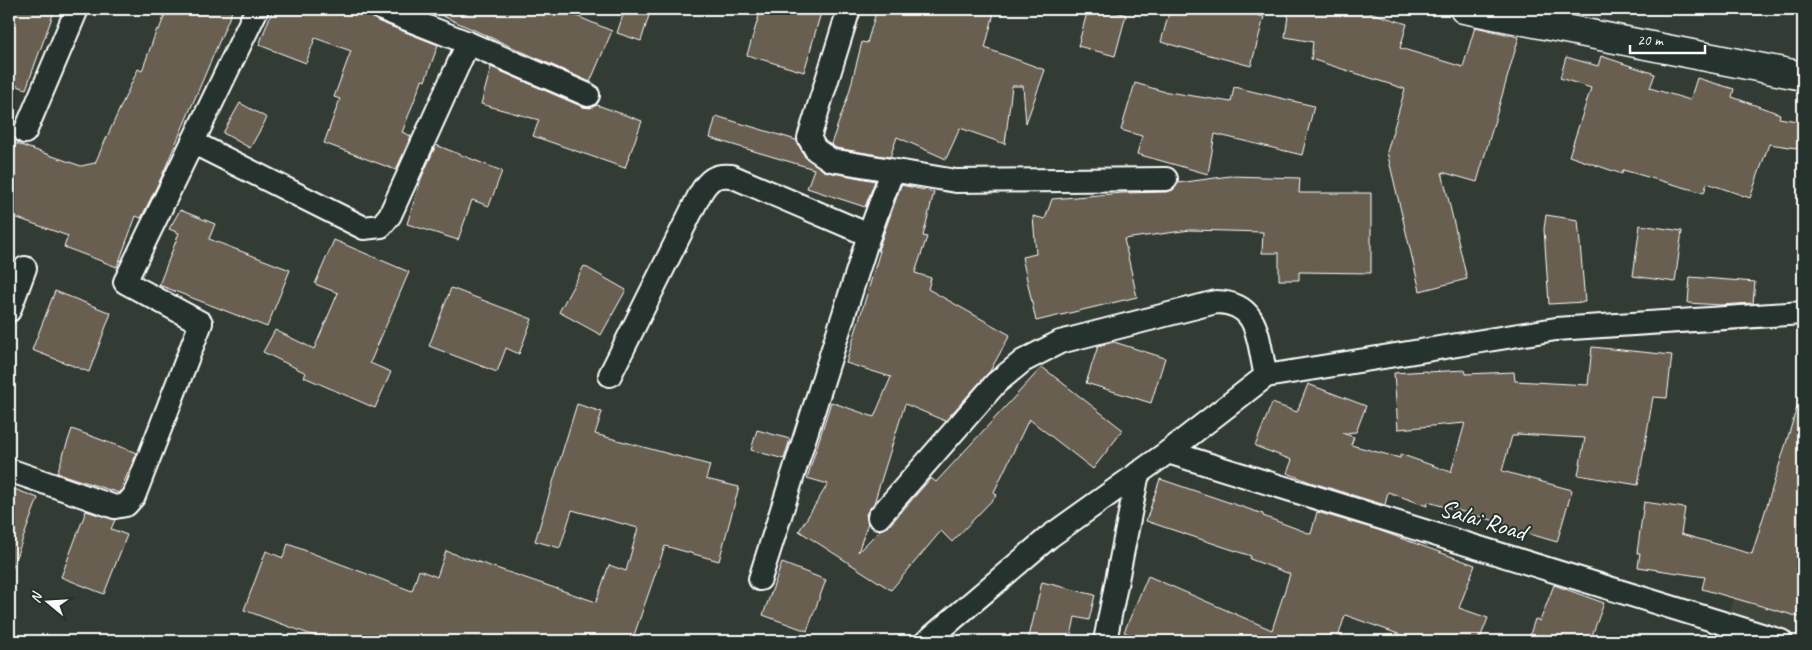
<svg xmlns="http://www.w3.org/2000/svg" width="1812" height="650" font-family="Caveat,sans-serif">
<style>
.built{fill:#43463d}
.building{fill:#675e51;stroke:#fff}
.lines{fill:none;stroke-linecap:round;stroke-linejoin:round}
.minor-casing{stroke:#fff;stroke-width:26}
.tertiary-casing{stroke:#fff;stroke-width:31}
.minor{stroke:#26332d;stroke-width:22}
.tertiary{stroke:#26332d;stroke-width:28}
.labels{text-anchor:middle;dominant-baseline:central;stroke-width:4;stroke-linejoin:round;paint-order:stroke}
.street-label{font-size:25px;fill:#fff;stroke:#26332d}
</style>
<rect width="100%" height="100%" fill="#333c34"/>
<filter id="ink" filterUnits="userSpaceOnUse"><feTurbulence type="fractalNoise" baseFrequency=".02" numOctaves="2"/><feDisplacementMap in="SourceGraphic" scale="10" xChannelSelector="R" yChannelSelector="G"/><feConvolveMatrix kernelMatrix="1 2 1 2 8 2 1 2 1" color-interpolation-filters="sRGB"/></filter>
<g filter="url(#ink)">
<!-- built -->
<polygon class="built" points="1803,409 1803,641 1718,641"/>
<!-- building -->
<g class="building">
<polygon points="9,9 55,9 26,89 9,83"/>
<polygon points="167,9 233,9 161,178 141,218 136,216 117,267 64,247 68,236 9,215 9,141 81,166 95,163 138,69 142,71 157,29 159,30"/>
<polygon points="273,9 361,9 369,12 377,21 438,45 425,81 422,80 403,130 402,132 411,136 396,170 324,143 340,99 334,97 351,51 315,38 306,63 259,45"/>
<polygon points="427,9 560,9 612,31 590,82"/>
<polygon points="625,9 651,9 641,41 617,33"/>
<polygon points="761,9 822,9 804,72 747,55"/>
<polygon points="877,9 995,9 985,48 1045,70 1026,123 1023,86 1012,86 1005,144 960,128 946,159 897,137 890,157 836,148 831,144 849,93 862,42 867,43"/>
<polygon points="1088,9 1106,9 1126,15 1115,56 1078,46"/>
<polygon points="1170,9 1234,9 1264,17 1251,66 1161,42"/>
<polygon points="1289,9 1359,9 1407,24 1400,48 1463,67 1475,27 1519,37 1477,182 1442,172 1467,279 1420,291 1387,152 1405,89 1311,59 1313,42 1285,37"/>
<polygon points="1601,56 1655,74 1650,88 1690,100 1697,78 1734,89 1732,97 1780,114 1779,118 1803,122 1803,149 1769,144 1750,198 1707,183 1704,193 1623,170 1622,174 1569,156 1591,88 1560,78 1566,57 1598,66"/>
<polygon points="491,67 583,107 590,108 597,105 642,121 625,168 533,136 539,120 481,104"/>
<polygon points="1135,83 1162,91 1231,102 1234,87 1314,106 1302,155 1215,134 1208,174 1137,154 1142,136 1121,130"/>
<polygon points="240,103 267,118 250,148 223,133"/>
<polygon points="716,116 796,140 805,157 824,171 875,181 865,207 807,188 814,169 710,138"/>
<polygon points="436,145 502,171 489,206 472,200 458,240 407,224 421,179"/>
<polygon points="1230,176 1300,178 1299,193 1371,193 1371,273 1299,272 1299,280 1279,280 1279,253 1262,253 1263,232 1190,230 1124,239 1137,297 1036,321 1022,257 1036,254 1033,216 1045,219 1052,199 1122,193 1166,192 1173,190 1178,183"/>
<polygon points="901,185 934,192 923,236 927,237 915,273 931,278 928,289 1010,335 990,371 945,421 905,404 874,503 866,514 868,523 858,552 880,530 889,526 931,478 936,482 1042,367 1123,430 1093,469 1029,419 994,492 997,495 952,542 941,531 891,590 799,531 828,484 807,478 831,402 874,417 891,377 846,363 880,251 878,250"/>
<polygon points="180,210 215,224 209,239 290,270 267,327 159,285 179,233 169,229"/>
<polygon points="1546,215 1578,220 1585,302 1549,304 1544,229"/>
<polygon points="1640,225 1682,231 1675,282 1633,276"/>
<polygon points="334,240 409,272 370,363 391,372 375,408 304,377 306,373 263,352 275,330 314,349 338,293 315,284"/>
<polygon points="584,266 626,290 601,335 559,312"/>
<polygon points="1690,277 1755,282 1753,303 1720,305 1688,303"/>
<polygon points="451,288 532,319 519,354 506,348 497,372 429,346"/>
<polygon points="55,291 111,313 89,372 32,350"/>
<polygon points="1114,342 1165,358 1151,403 1086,383 1098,346"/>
<polygon points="1592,347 1672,355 1667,398 1653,397 1638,485 1578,475 1585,438 1517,434 1517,436 1512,436 1502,471 1572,490 1557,542 1506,527 1506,524 1428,502 1427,506 1388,492 1385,505 1310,482 1287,473 1292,460 1255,446 1272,403 1297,412 1308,384 1366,406 1356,432 1342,433 1354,437 1351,445 1400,458 1400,454 1451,472 1465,423 1398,429 1394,373 1427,371 1427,372 1465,370 1466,374 1514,372 1515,381 1588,385"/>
<polygon points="577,404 602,412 595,434 710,465 706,479 739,487 719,561 665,546 632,641 328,641 244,610 266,551 283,558 288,544 412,591 419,570 437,577 446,551 596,602 609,565 626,571 638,528 572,510 560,548 535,541"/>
<polygon points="1798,404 1803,405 1803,618 1702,589 1705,577 1638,567 1640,553 1637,553 1644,502 1685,508 1681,534 1752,554"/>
<polygon points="72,429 137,453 119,493 57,473"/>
<polygon points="757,430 790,439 784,459 751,450"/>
<polygon points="1160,479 1263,514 1263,516 1311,534 1317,512 1378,530 1475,565 1459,608 1488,618 1479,641 1418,641 1345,615 1337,641 1144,641 1124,632 1148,576 1272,630 1290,574 1250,559 1251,556 1146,521"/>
<polygon points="9,487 38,498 11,571 9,571"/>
<polygon points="86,511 115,520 111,529 127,535 104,594 61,577"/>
<polygon points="782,563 826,580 807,631 763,615"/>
<polygon points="1042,582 1095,595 1089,620 1075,617 1070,641 1028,641"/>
<polygon points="1554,585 1604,603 1590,641 1528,641 1535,619 1540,621"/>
</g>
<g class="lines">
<defs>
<g id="minor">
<polyline points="382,9 468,43"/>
<polyline points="849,9 809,138 816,150 831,160 956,181 1166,179"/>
<polyline points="25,132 77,9"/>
<polyline points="194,143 364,228 381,226 390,215 468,43 588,95"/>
<polyline points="9,311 25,268"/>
<path d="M610,375L700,194C708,180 715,174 731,176L869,235"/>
<polyline points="1168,452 1781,641"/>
<polyline points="9,470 115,507 126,505 134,496 201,323 125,282 257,9"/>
<path d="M879,517L996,383L1023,361L1060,342L1216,302C1261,303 1257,340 1266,376"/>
<polyline points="760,579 869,235 892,172"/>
<polyline points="927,641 1049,537 1168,452 1266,376 1556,329 1803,313"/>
<polyline points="1105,641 1138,473"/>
</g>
<polyline id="tertiary" points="1464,9 1803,76"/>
</defs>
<!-- minor casing -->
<use href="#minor" class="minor-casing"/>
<!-- tertiary casing -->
<use href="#tertiary" class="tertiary-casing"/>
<!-- minor -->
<use href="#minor" class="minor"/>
<!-- tertiary -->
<use href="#tertiary" class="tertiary"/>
</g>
</g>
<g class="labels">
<!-- street labels -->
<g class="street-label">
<text transform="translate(1483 520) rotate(17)">Salai Road</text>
</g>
</g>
<!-- margin -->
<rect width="1812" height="650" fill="none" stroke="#26332d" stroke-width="30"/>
<rect x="15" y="15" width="1782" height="620" fill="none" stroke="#fff" stroke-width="2" filter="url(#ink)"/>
<!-- north arrow -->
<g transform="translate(48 602) rotate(288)" stroke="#26332d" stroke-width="4" paint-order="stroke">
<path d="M0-4L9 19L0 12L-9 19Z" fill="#ffffff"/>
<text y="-8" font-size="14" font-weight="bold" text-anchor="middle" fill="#ffffff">N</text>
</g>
<!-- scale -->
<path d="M1630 45v8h75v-8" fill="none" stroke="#ffffff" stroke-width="2.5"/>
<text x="1637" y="45" font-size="15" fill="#ffffff" stroke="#26332d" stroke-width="4" paint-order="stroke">20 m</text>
</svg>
